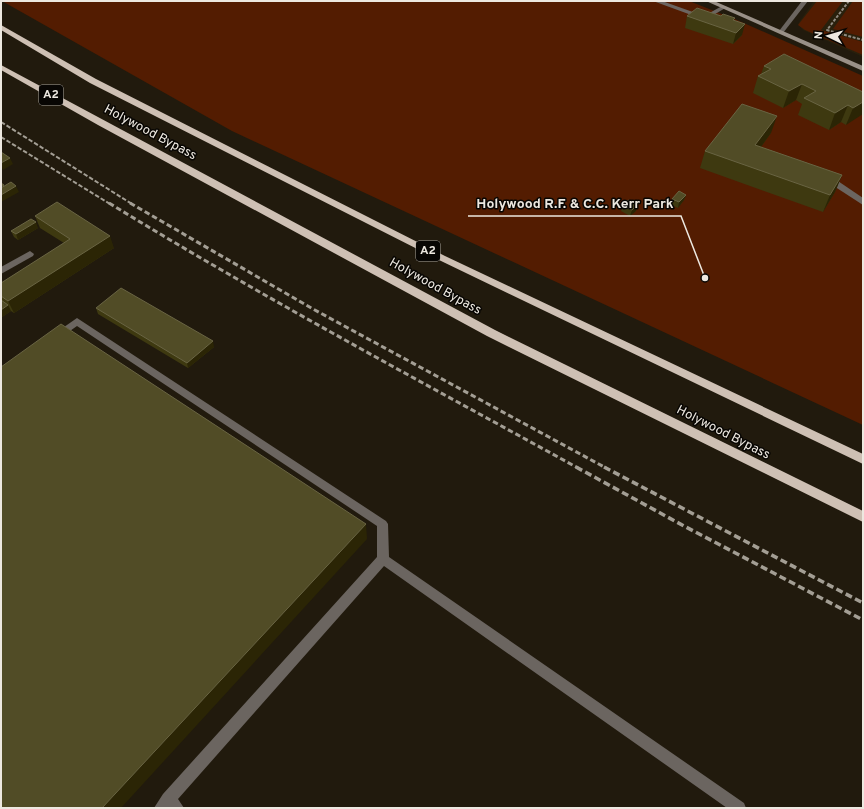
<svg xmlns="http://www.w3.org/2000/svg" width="864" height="809" font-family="Overpass,sans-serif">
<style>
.built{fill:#29200c}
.green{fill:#531c01}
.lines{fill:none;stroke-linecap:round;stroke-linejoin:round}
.path{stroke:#918b81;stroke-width:2;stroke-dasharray:3 1.5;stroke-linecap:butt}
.service{fill:#6b6560;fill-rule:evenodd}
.minor{fill:#6b6560;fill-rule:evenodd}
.secondary{fill:#999087;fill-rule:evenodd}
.trunk{fill:#cec0b4;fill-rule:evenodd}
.rail-far2{stroke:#a39e94;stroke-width:2;stroke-dasharray:4.5 2;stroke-linecap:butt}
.rail-far1{stroke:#a39e94;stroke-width:3;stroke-dasharray:5.5 3;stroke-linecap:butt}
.rail{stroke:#a39e94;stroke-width:3.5;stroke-dasharray:7 3.5;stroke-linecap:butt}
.wall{fill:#3e3910}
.shaded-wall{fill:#2b2505}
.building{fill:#514c26;stroke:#696443}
.labels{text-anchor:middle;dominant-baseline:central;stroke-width:3;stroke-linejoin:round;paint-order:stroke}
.shield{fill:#080603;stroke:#a8a49e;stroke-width:1}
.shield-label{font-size:12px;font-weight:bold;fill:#ede8e0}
.street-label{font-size:13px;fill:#ede8e0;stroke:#080603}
.leader{fill:none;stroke:#ede8e0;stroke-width:1.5}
.callout-dot{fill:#ede8e0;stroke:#080603;stroke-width:1.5}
.callout-label{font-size:14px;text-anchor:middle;font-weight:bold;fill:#ede8e0;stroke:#080603;stroke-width:3;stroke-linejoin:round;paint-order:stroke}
</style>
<rect width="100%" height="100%" fill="#211a0d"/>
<!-- built -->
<polygon class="built" points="814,1 863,1 863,57 803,30 798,24"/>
<!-- green -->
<g class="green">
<polygon points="2,1 689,1 737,20 863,76 863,425 232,131"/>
<polygon points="817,1 843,1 821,30 863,42 863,55 805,30 798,25"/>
<polygon points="853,1 863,1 863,37 833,29"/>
</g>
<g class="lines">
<!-- path -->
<polyline class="path" points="849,1 827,30 863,40"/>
<!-- service -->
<g class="service">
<polygon points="653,1 662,1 704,16 722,6 727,7 705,20"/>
<polygon points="802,1 808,1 783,33 779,33 779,31"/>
<polygon points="823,175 829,175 863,198 863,205 823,179"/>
<polygon points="77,318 386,521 388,524 389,557 744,803 746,808 727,808 384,566 178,799 184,808 154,808 163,794 377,557 377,526 77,326 60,338 54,338 52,336 54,334"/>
</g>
<!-- minor -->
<polygon class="minor" points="30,251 34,254 33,256 1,274 1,267"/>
<!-- secondary -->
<polygon class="secondary" points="706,1 714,1 863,66 863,71"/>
<!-- trunk -->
<g class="trunk">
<polygon points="1,25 96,79 445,256 863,454 863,464 439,260 90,83 1,30"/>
<polygon points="1,65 495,330 863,511 863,522 487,336 98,125 1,70"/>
</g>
<!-- rail-far2 -->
<g class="rail-far2">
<polyline points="1,122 132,204"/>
<polyline points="1,137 110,204"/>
</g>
<!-- rail-far1 -->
<g class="rail-far1">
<path d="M109,203C262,297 420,381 578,468"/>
<polyline points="130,203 313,309 606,468"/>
</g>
<!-- rail -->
<g class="rail">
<polyline points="576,467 684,526 863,620"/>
<polyline points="604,467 863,603"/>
</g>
</g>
<!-- wall -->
<g class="wall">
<polygon points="687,16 735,20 742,35 733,44 685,28"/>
<polygon points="764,66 863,92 846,125 841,122 829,130 798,115 802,104 796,100 783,108 753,93 758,76 761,74"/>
<polygon points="771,133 761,147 842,175 835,192 823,212 700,168 705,151"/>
<polygon points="686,195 684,200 678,208 671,205 672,199"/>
<polygon points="623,205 637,205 636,211 630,216 621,211"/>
<polygon points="35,216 114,248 14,313 11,311 2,317 1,316 1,283 64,243 40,228"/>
<polygon points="38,228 18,240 14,237 11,231"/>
<polygon points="96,308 214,347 188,368 98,314"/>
</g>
<!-- shaded-wall -->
<g class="shaded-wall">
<polygon points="745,24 742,35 733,44 736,33"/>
<polygon points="802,84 796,100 783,108 789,91"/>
<polygon points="863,102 863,114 846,125 853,108"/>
<polygon points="848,105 841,122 829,130 835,113"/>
<polygon points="777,116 771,133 750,162 755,145"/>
<polygon points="10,158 13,164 3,170 1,166 1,163"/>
<polygon points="842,175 835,192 823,212 830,195"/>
<polygon points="16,186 19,192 1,202 1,195"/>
<polygon points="686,195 684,200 678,208 679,202"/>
<polygon points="637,205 636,211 630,216 632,210"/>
<polygon points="36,222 38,228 18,240 16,234"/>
<polygon points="110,236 114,248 14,313 8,301"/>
<polygon points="8,305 11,311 2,317 1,314 1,310"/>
<polygon points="213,341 214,347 188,368 187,363"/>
<polygon points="366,524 367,539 121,808 102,808"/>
</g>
<!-- building -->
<g class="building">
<polygon points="697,8 721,16 723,14 735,18 733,20 745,24 736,33 687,16"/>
<polygon points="784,54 863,92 863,102 853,108 848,105 835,113 804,98 816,91 802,84 789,91 758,76 771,69 764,66"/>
<polygon points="742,104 777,116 755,145 842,175 830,195 705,151"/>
<polygon points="1,152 10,158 1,163"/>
<polygon points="11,182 16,186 1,195 1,188"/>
<polygon points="1,183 4,185 1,187"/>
<polygon points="679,191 686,195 679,202 672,199"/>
<polygon points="628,200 637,205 632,210 623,205"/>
<polygon points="57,202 110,236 8,301 1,296 1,283 70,239 35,216"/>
<polygon points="31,219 36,222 16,234 11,231"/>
<polygon points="121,288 213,341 187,363 96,308"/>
<polygon points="1,300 8,305 1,310"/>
<polygon points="61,324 366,524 102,808 1,808 1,367"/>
</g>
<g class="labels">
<!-- shield labels -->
<g class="shield">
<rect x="39" y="85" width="24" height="20" rx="3"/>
<rect x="416" y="241" width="24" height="20" rx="3"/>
</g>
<g class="shield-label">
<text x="51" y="95">A2</text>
<text x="428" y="251">A2</text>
</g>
<!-- street labels -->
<g class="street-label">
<text transform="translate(150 133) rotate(28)">Holywood Bypass</text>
<text transform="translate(435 287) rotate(29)">Holywood Bypass</text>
<text transform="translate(723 433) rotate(27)">Holywood Bypass</text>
</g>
</g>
<!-- callouts -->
<path class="leader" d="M705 278L681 216H468"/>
<circle class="callout-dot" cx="705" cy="278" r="4"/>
<g class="callout-label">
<text x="575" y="208">Holywood R.F. &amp; C.C. Kerr Park</text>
</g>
<!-- border -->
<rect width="864" height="809" fill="none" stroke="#ede8e0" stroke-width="4"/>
<!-- north arrow -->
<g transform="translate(828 36) rotate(275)" stroke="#080603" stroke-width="3" paint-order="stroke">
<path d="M0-3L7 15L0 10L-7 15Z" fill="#ede8e0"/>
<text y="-6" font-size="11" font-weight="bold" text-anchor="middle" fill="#ede8e0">N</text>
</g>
</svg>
